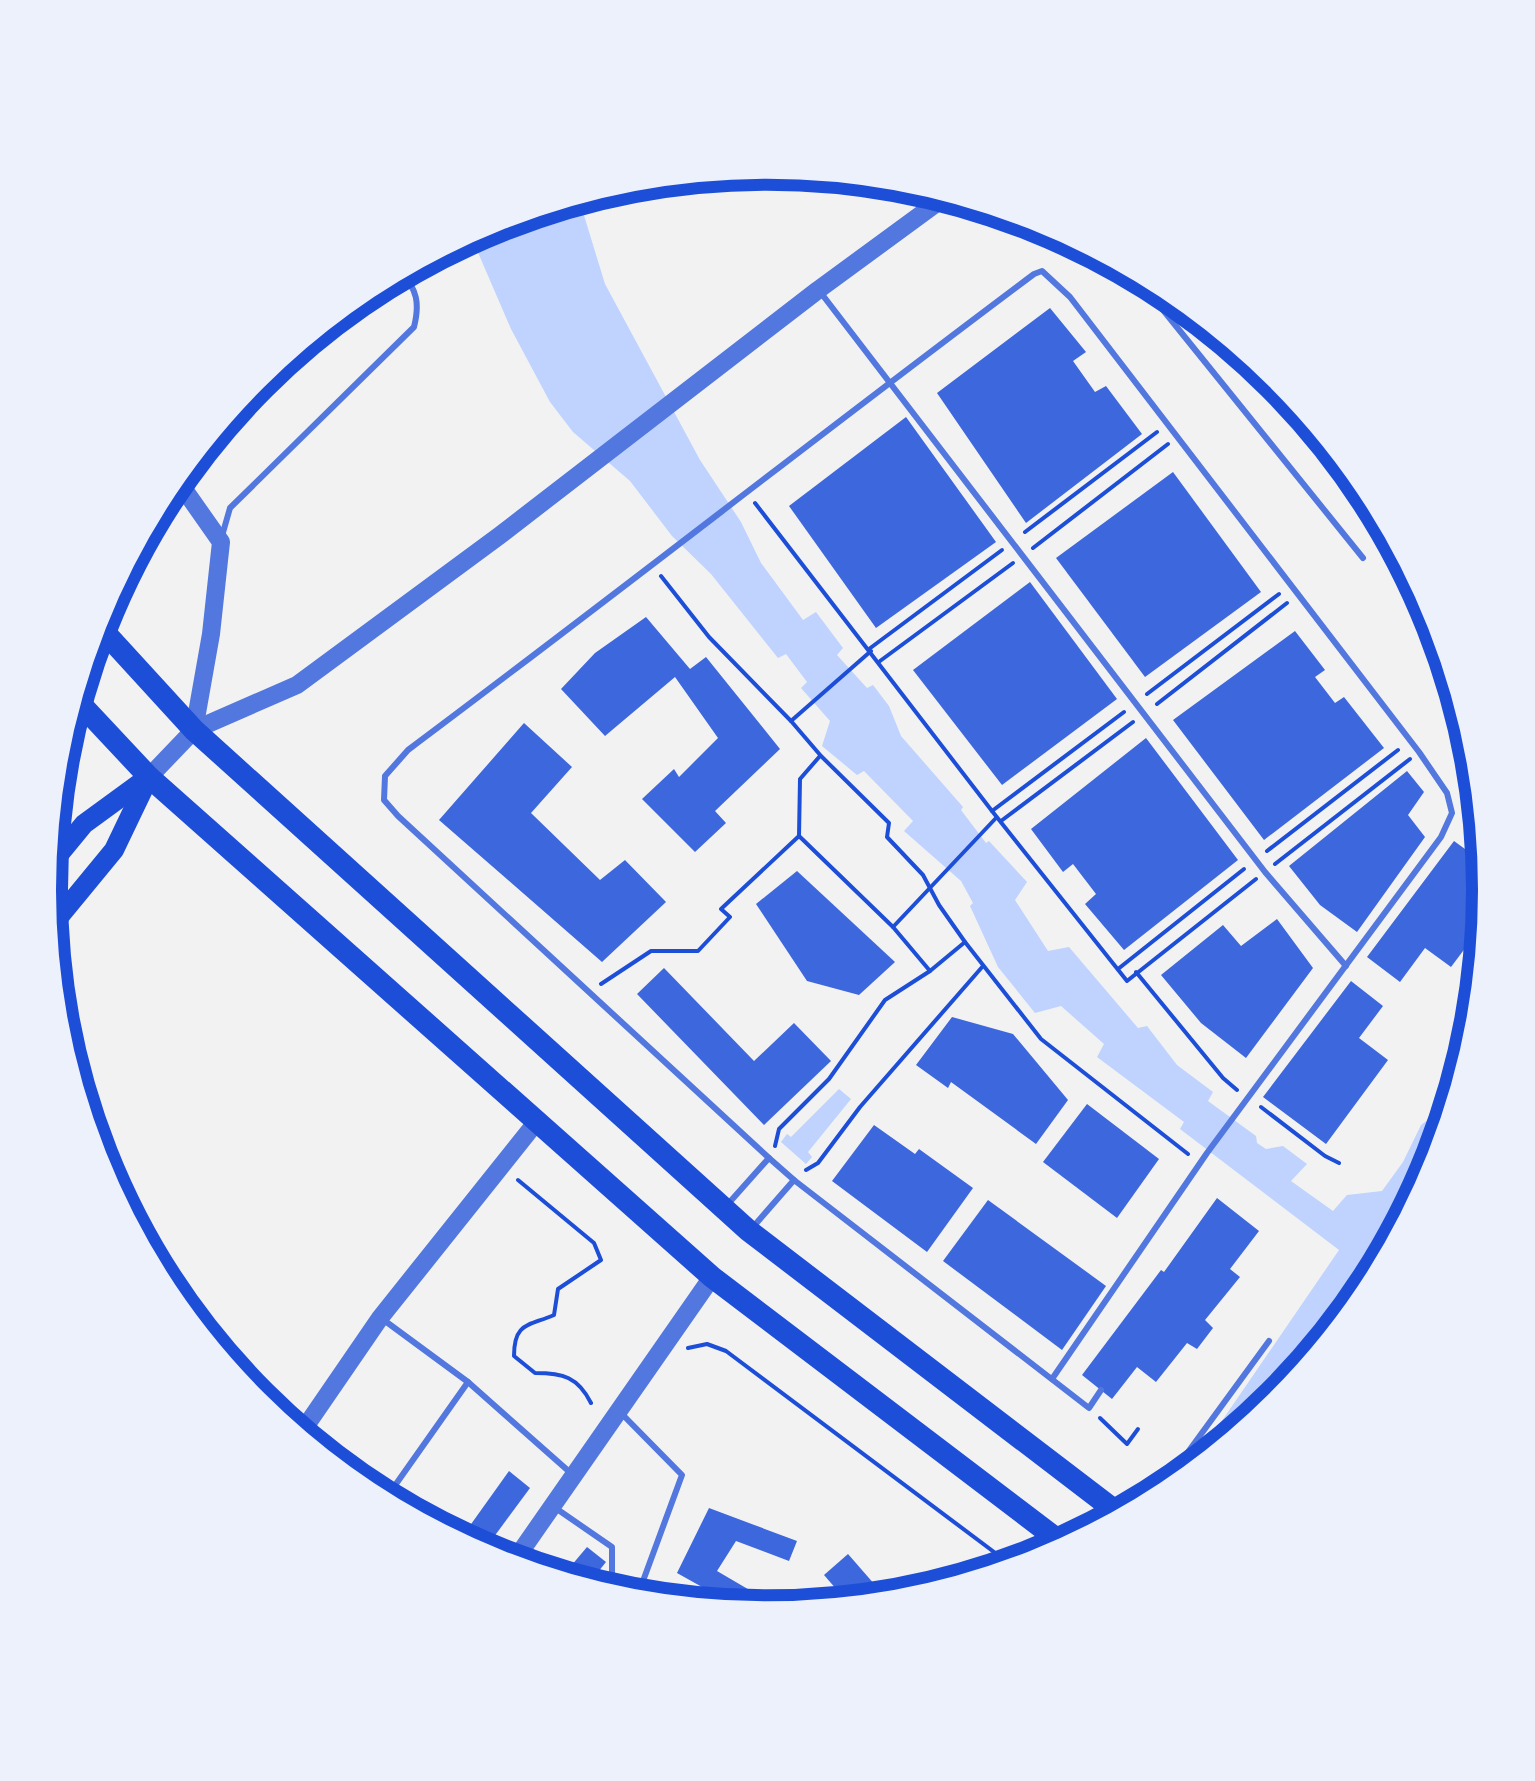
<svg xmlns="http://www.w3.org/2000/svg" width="1535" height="1781" font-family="Overpass,sans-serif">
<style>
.water{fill:#bfd3fe}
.building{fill:#3d67dc}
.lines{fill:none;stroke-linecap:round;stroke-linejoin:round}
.path{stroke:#1d4ed8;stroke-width:4}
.service{stroke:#5277de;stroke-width:6}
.tertiary{stroke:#5277de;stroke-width:18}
.secondary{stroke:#1d4ed8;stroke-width:20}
.primary{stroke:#1d4ed8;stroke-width:22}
.rim{fill:none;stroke:#1d4ed8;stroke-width:12}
</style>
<rect width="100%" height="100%" fill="#f2f2f2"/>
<!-- water -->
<g class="water">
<polygon points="582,195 579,199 605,284 700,460 741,522 761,563 803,620 816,612 843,648 837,655 867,688 873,685 889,706 901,736 963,807 961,810 986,843 989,841 1027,882 1015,900 1048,951 1069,947 1138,1028 1147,1026 1177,1065 1213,1092 1208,1101 1256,1136 1257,1143 1266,1149 1283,1146 1307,1164 1291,1181 1333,1211 1347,1195 1382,1191 1403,1162 1421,1125 1456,1099 1435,1168 1368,1292 1278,1402 1180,1482 1339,1250 1180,1129 1184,1122 1097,1057 1104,1044 1061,1006 1035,1013 998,967 970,906 973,903 961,881 904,831 913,821 864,771 857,775 822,746 830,721 801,688 807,682 786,654 778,658 711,574 672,536 630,481 573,432 550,402 511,329 470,234 492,223"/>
<polygon points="839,1089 851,1099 808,1152 812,1157 806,1164 781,1142 787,1134 791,1137"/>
</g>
<!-- building -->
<g class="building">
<polygon points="1050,308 1086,352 1073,361 1095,392 1106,386 1142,434 1026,523 937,393"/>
<polygon points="906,417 996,542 876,628 789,506"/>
<polygon points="1173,472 1261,592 1145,677 1056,558"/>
<polygon points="1030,582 1117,699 1002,785 913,670"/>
<polygon points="646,617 690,669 706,657 780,749 715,811 726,823 695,852 642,799 674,769 679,777 718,738 675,677 605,736 561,689 595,653"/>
<polygon points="1295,631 1325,670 1315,677 1335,703 1344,697 1384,748 1264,840 1173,720"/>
<polygon points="524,723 572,767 531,813 600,880 625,860 666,902 602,962 439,820"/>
<polygon points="1146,738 1238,860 1124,950 1085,904 1096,894 1073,864 1063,872 1031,829"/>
<polygon points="1407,771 1424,792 1408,815 1425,837 1357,932 1320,905 1289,866"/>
<polygon points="1454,841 1487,865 1490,891 1487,919 1451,967 1425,948 1400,982 1367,957"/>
<polygon points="797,871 895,962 859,995 807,981 756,904"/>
<polygon points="1277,919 1313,968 1246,1058 1201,1023 1161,975 1223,925 1241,946"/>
<polygon points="664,968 754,1061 794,1023 831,1061 764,1125 637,994"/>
<polygon points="1351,981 1383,1006 1359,1038 1388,1060 1326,1144 1263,1097"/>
<polygon points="952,1017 1013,1034 1068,1100 1036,1144 951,1082 948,1088 916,1065"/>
<polygon points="1087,1104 1159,1159 1117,1218 1043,1162"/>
<polygon points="874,1125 915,1154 919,1149 973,1188 927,1252 832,1181"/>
<polygon points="1217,1198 1259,1231 1230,1269 1240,1277 1205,1320 1213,1328 1197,1349 1187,1343 1156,1382 1137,1367 1112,1399 1082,1375 1161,1270 1164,1272"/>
<polygon points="988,1200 1106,1286 1062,1350 943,1261"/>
<polygon points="509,1471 530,1488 482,1553 459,1541"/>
<polygon points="709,1508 797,1541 789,1561 736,1541 717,1571 765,1599 757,1612 745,1611 677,1573"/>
<polygon points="587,1547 606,1562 586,1587 560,1579"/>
<polygon points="848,1554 889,1601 850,1605 824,1575"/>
<polygon points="811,1589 829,1607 789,1611"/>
</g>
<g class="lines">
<!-- path -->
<g class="path">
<polyline points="755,503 992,811 1127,981 1256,879"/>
<polyline points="1025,532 1157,432"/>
<polyline points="1033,548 1168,444"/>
<polyline points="661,576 709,637 791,721 871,651"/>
<polyline points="869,649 1002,550"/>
<polyline points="880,661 1013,563"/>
<polyline points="1147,694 1279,594"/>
<polyline points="1157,704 1287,603"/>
<polyline points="791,721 821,756 889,823 887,837 923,875 939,905 965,942 1041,1039 1188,1154"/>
<polyline points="820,756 800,779 799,836 893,927 930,971"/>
<polyline points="1465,809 1484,826"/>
<polyline points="992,811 1124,712"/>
<polyline points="1001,821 1133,722"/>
<polyline points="1267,851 1398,750"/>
<polyline points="1275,864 1410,759"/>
<polyline points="893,927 996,818"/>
<polyline points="1118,969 1244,869"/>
<polyline points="1136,972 1223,1078 1237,1090"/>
<polyline points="601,984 651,951 698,951 730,917 721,909 799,836"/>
<polyline points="1261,1107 1325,1156 1339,1163"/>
<polyline points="775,1146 779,1129 829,1079 885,1000 930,971 965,942"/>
<polyline points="806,1170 818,1163 860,1107 983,966"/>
<path d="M518,1180L594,1243L601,1260L558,1289L554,1315C529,1326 514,1322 514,1356L535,1373C563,1373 578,1377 591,1403"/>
<polyline points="688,1348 707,1344 726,1351 1014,1567"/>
<polyline points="1100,1418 1127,1444 1138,1429"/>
</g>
<!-- service -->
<g class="service">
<polyline points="1130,269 1363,558"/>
<polyline points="821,293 1265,872 1346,966"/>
<path d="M222,536L230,508L414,327C420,303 417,290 401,271"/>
<polyline points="769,1158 794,1180"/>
<path d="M728,1204L769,1158L398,816L384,800L385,776L408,750C618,593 824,431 1034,274L1042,271L1070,297L1419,752L1447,793L1452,813L1441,837L1207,1153L1052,1379"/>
<polyline points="753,1227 794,1180 1089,1408 1101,1390"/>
<polyline points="381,1318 468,1382 573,1475"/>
<polyline points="619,1411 682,1475 643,1581 653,1602"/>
<polyline points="1153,1500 1269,1341"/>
<polyline points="384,1501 468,1382"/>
<polyline points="554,1507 612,1547 612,1578 601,1591"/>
</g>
<!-- tertiary -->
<g class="tertiary">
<polyline points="176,478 221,542 211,634 194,730"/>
<polyline points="149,777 194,730 297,685 499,536 818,290 949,194"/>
<polyline points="299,1436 380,1318 538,1120"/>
<polyline points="512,1564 712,1277"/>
</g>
<!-- secondary -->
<g class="secondary">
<polyline points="47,869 84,824 147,778"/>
<polyline points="49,929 114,850 149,777"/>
</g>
<!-- primary -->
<g class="primary">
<polyline points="97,624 194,730 749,1231 1122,1516"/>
<polyline points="75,698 149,777 712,1277 1066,1546"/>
</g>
</g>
<!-- crop -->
<path d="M0 0H1535V1781H0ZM62 890a705 705 0 1 1 1410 0a705 705 0 1 1-1410 0Z" fill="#edf1fc" fill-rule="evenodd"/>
<path class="rim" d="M62 890a705 705 0 1 1 1410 0a705 705 0 1 1-1410 0Z"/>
</svg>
